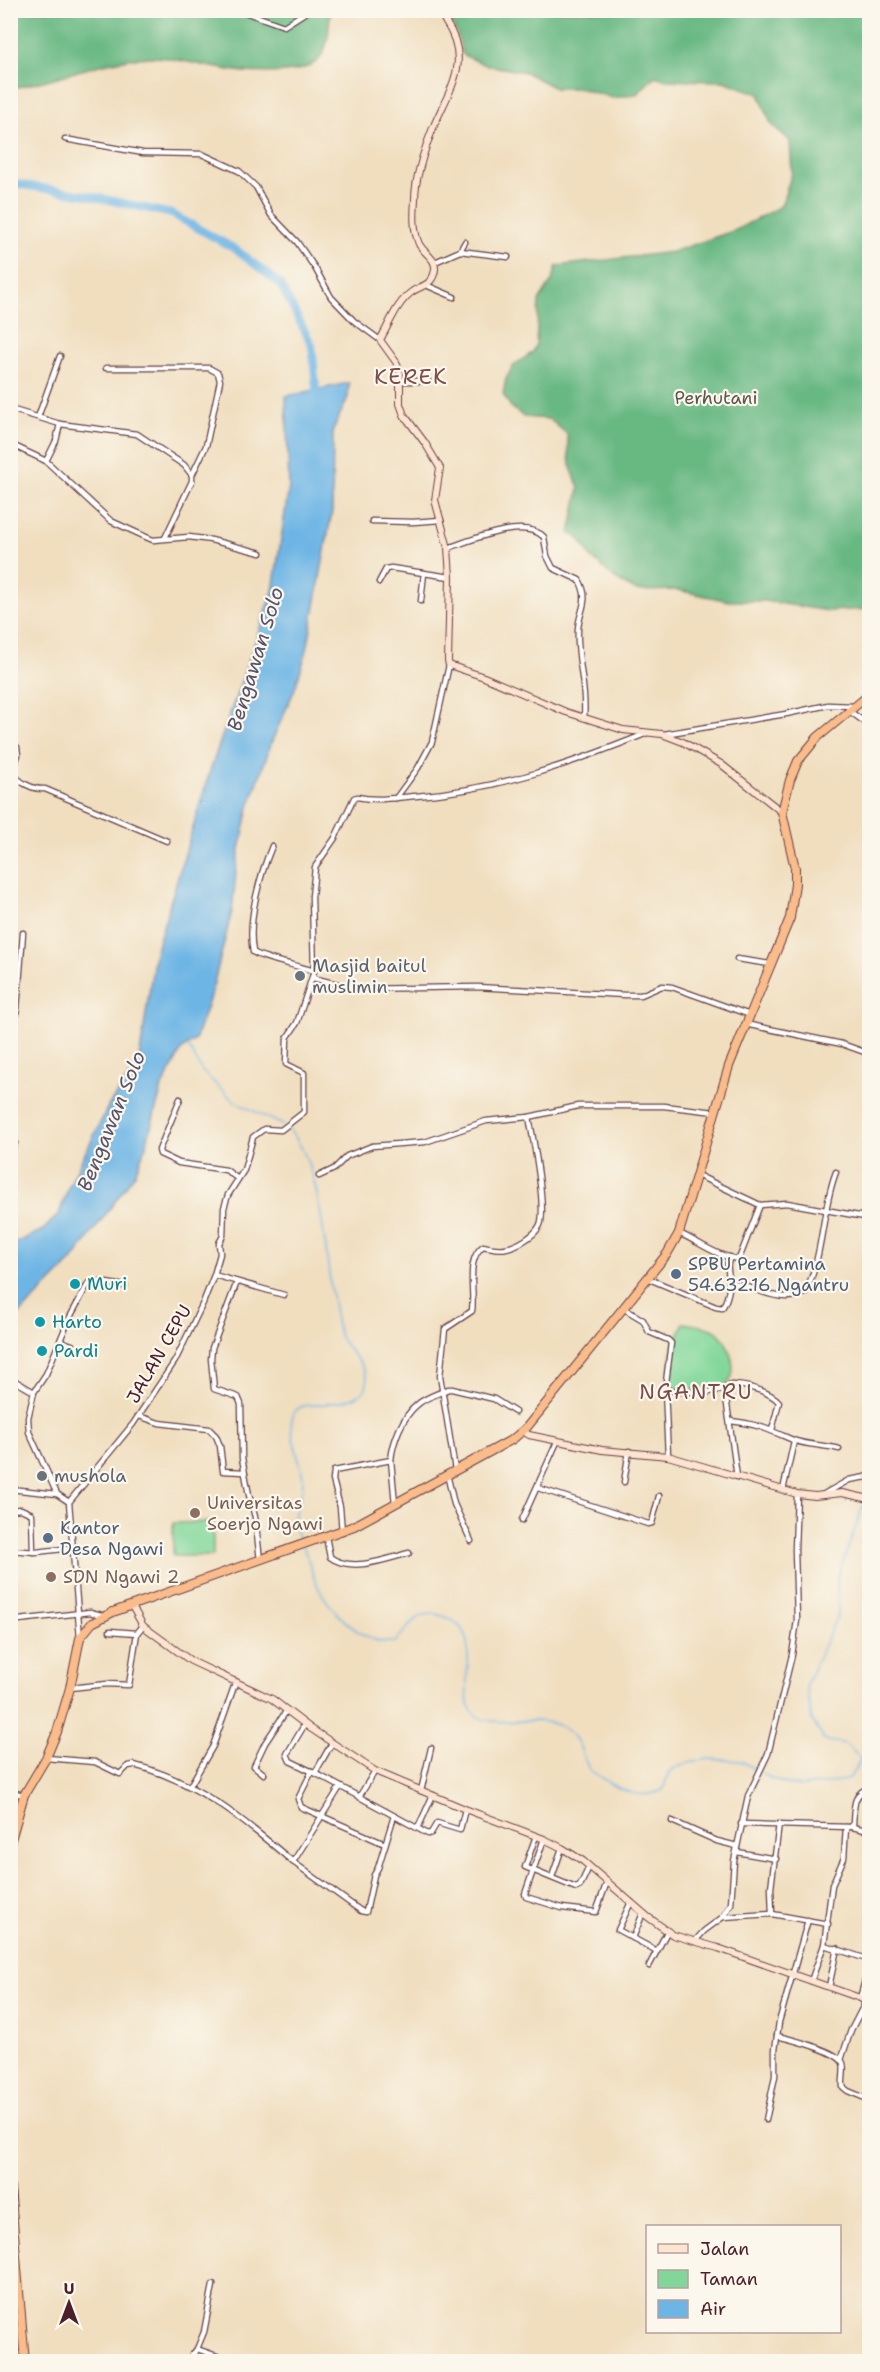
<svg xmlns="http://www.w3.org/2000/svg" width="880" height="2372" font-family="'Shantell Sans',sans-serif">
<style>
.green{fill:#81d79a;stroke:#667b62;stroke-width:1.5}
.forest{fill:#68b882;stroke:#596c56;stroke-width:1.5}
.water{fill:#6db5e5;stroke:#5c6a88;stroke-width:1.5}
.lines{fill:none;stroke-linecap:round;stroke-linejoin:round}
.stream{stroke:#6db5e5;stroke-width:1.5}
.river{stroke:#6db5e5;stroke-width:8}
.street-casing{stroke:#633c41;stroke-width:7}
.secondary-casing{stroke:#633c41;stroke-width:8}
.highway-casing{stroke:#633c41;stroke-width:10}
.street{stroke:#fff;stroke-width:4.5}
.secondary{stroke:#fde4d1;stroke-width:6}
.highway{stroke:#fabc8b;stroke-width:8}
.worship-dot{fill:#6b7280;stroke:#fbf7ec;stroke-width:2}
.service-dot{fill:#5c6f8a;stroke:#fbf7ec;stroke-width:2}
.culture-dot{fill:#0f9aa8;stroke:#fbf7ec;stroke-width:2}
.education-dot{fill:#8d6e63;stroke:#fbf7ec;stroke-width:2}
.labels{text-anchor:middle;dominant-baseline:central;stroke-width:4.5;stroke-linejoin:round;paint-order:stroke}
.park-label{font-size:18px;fill:#5a564c;stroke:#fbf7ec}
.worship-label{font-size:18px;fill:#5b616d;stroke:#fbf7ec;text-anchor:start}
.service-label{font-size:18px;fill:#4e5e75;stroke:#fbf7ec;text-anchor:start}
.culture-label{font-size:18px;fill:#0d838f;stroke:#fbf7ec;text-anchor:start}
.street-label{font-size:18px;fill:#4a1f2b;stroke:#fbf7ec}
.education-label{font-size:18px;fill:#785e54;stroke:#fbf7ec;text-anchor:start}
.water-label{font-size:20px;font-style:italic;fill:#56546c;stroke:#fbf7ec}
.quarter-label{font-size:21px;letter-spacing:1.5px;fill:#7d4d4c;stroke:#fbf7ec}
</style>
<rect width="100%" height="100%" fill="#fbf7ec"/>
<filter id="ink" filterUnits="userSpaceOnUse"><feTurbulence type="fractalNoise" baseFrequency=".0167" numOctaves="2"/><feDisplacementMap in="SourceGraphic" scale="12" xChannelSelector="R" yChannelSelector="G"/><feConvolveMatrix kernelMatrix="1 2 1 2 8 2 1 2 1" color-interpolation-filters="sRGB"/></filter>
<filter id="wash" filterUnits="userSpaceOnUse"><feTurbulence type="fractalNoise" baseFrequency=".008" numOctaves="4" result="noise"/><feDisplacementMap in="SourceGraphic" scale="24" xChannelSelector="R" yChannelSelector="G"/><feGaussianBlur stdDeviation="1.35" result="paint"/><feColorMatrix in="noise" values="0 0 0 0 0 0 0 0 0 0 0 0 0 0 0 0 0 1.4 0 .05"/><feComposite in="paint" operator="in"/></filter>
<g filter="url(#wash)">
<rect width="100%" height="100%" fill="#f0debf"/>
<!-- green -->
<g class="green">
<path d="M684,1323C694,1325 708,1326 716,1331C730,1341 742,1378 723,1387C714,1392 680,1389 667,1389L673,1346Z"/>
<polygon points="213,1522 213,1556 173,1556 173,1523"/>
</g>
<!-- forest -->
<g class="forest">
<path d="M10,11H324L330,13C329,27 329,46 320,58C303,79 243,73 218,68C196,65 172,56 150,57C102,59 57,81 11,88Z"/>
<polygon points="445,11 869,11 869,609 829,611 764,601 729,601 678,590 637,591 615,579 591,557 578,537 570,534 579,488 570,465 567,434 549,419 524,417 511,407 503,394 506,379 514,365 533,352 536,344 539,301 552,281 557,266 672,252 736,230 781,206 792,173 790,141 771,124 759,94 724,81 667,80 655,76 637,94 613,98 579,88 555,88 525,72 486,65 463,55 456,30"/>
</g>
<!-- water -->
<polygon class="water" points="349,383 348,397 333,430 332,511 307,650 294,691 272,741 249,807 237,863 232,911 211,994 195,1040 182,1049 162,1087 146,1145 135,1174 71,1262 11,1323 11,1245 43,1230 59,1214 69,1186 109,1105 133,1071 140,1054 155,953 210,771 273,591 289,487 286,396"/>
<g class="lines">
<!-- stream -->
<g class="stream">
<polyline points="188,1046 202,1071 235,1102 283,1125"/>
<path d="M287,1128C328,1166 324,1283 340,1337C345,1347 354,1354 360,1363C388,1404 327,1403 303,1406C298,1408 294,1411 293,1415C286,1432 303,1462 303,1480C303,1510 284,1512 301,1543"/>
<path d="M303,1547C309,1559 311,1571 316,1583C329,1610 363,1646 395,1642C411,1625 417,1608 443,1616C492,1632 449,1696 477,1716C498,1730 540,1711 567,1730C581,1740 581,1754 589,1769C592,1773 599,1776 603,1779C623,1792 641,1800 663,1790L669,1772L680,1765L708,1759L741,1761L758,1771"/>
<path d="M762,1773C793,1793 816,1785 849,1779L861,1759L846,1744L824,1740L812,1720L806,1685L838,1614L837,1578L865,1501"/>
</g>
<!-- river -->
<polyline class="river" points="10,183 86,195 172,214 235,249 280,284 312,345 317,398"/>
</g>
</g>
<g filter="url(#ink)">
<g class="lines">
<defs>
<g id="street">
<polyline points="239,10 284,26 309,10"/>
<polyline points="438,10 445,21"/>
<polyline points="65,139 143,153 202,154 239,171 256,187 271,215 297,242 315,268 331,297 354,321 380,340"/>
<polyline points="460,251 508,257"/>
<polyline points="435,262 460,251 465,242"/>
<polyline points="426,285 454,297"/>
<polyline points="106,368 209,368 218,373 220,381 206,446 192,475"/>
<polyline points="401,381 428,381"/>
<polyline points="10,409 60,424 56,441 46,461"/>
<polyline points="38,417 60,356"/>
<polyline points="60,424 137,434 184,465 192,475 192,481 165,538"/>
<polyline points="10,444 46,461 111,521 146,537 153,540 189,537 211,540 261,553"/>
<polyline points="372,521 413,522 441,520"/>
<path d="M448,548C471,540 524,517 544,537L547,556L553,568L579,580C591,600 579,611 578,629C576,659 587,686 584,717"/>
<polyline points="379,582 386,569 391,568 450,577"/>
<polyline points="421,601 424,573"/>
<polyline points="848,710 870,726"/>
<polyline points="664,734 786,714 828,705 854,706"/>
<path d="M10,742L17,747L18,755L12,772C18,782 33,790 45,789L167,841"/>
<polyline points="396,798 418,768 432,742 449,665"/>
<path d="M272,846C260,875 247,920 253,952C262,959 300,966 314,971"/>
<polyline points="737,959 770,964"/>
<polyline points="10,963 20,962"/>
<polyline points="313,978 357,989 477,987 625,995 641,995 662,986 672,987 750,1015"/>
<polyline points="745,1024 842,1044 870,1054"/>
<polyline points="10,1031 17,1010 23,933"/>
<polyline points="180,1099 159,1150 160,1154 179,1163 226,1170 238,1179"/>
<polyline points="10,1134 15,1143 10,1153"/>
<polyline points="697,1175 760,1205 787,1203 870,1218"/>
<polyline points="319,1176 334,1169 347,1156 372,1146 425,1142 486,1121 529,1117 578,1106 664,1106 715,1112"/>
<path d="M679,1233C699,1242 717,1257 739,1259L760,1205"/>
<polyline points="214,1275 284,1295"/>
<path d="M647,1278L716,1307L722,1308C727,1301 731,1286 729,1277C728,1269 726,1266 730,1257"/>
<polyline points="237,1282 212,1348 211,1359 214,1389 238,1397 241,1404 242,1458 249,1495 255,1517 260,1560"/>
<path d="M729,1282C754,1286 779,1305 805,1293C824,1255 821,1211 836,1172"/>
<polyline points="623,1308 643,1320 649,1332 668,1340 671,1343 665,1390 668,1456"/>
<polyline points="61,1341 72,1345"/>
<polyline points="10,1378 34,1392"/>
<path d="M665,1390C690,1391 710,1397 731,1385C745,1385 770,1391 779,1402L772,1430"/>
<polyline points="725,1390 737,1477"/>
<polyline points="139,1416 159,1423 209,1429 216,1436 220,1446 223,1471 244,1472"/>
<path d="M730,1421C758,1424 767,1429 793,1440C805,1445 824,1445 839,1449"/>
<polyline points="391,1460 395,1504"/>
<path d="M455,1470L440,1376L445,1329L472,1311C475,1291 465,1260 483,1246C490,1247 498,1250 506,1248C517,1246 535,1236 540,1225C547,1208 533,1138 529,1117"/>
<polyline points="447,1474 454,1504 471,1541"/>
<polyline points="624,1482 629,1451"/>
<polyline points="538,1488 648,1524 652,1523 659,1496"/>
<polyline points="10,1489 57,1494"/>
<polyline points="783,1490 794,1441"/>
<polyline points="824,1494 849,1480 866,1477"/>
<polyline points="69,1502 57,1494 29,1432 28,1418 34,1392 46,1374 69,1319 88,1284 93,1281 125,1286"/>
<polyline points="10,1510 21,1509 32,1514 33,1552"/>
<polyline points="522,1520 557,1442"/>
<path d="M342,1532L340,1507L333,1480L334,1471L391,1460C393,1441 402,1417 418,1404C426,1397 438,1394 448,1389H452L494,1399L515,1412"/>
<path d="M326,1537L330,1557C351,1573 387,1559 409,1553"/>
<polyline points="10,1550 36,1552 72,1548"/>
<polyline points="10,1621 90,1612 105,1616"/>
<polyline points="110,1631 137,1633"/>
<path d="M80,1638L69,1502L133,1424L175,1361L203,1303L214,1275L220,1254L219,1243L223,1236L224,1208L228,1195L244,1170L253,1137L264,1129L281,1130L304,1112V1073L286,1064L287,1038L297,1023L314,971L312,897L315,867L335,838L354,798L357,797C377,801 396,798 416,796C496,790 571,764 645,734"/>
<polyline points="70,1688 107,1684 129,1685 137,1633 143,1626"/>
<polyline points="305,1724 287,1754 290,1761 315,1773 428,1834 431,1833 437,1823 460,1830 465,1809"/>
<path d="M46,1758L95,1762L120,1774L128,1766L134,1765C197,1781 244,1820 293,1862L340,1787"/>
<polyline points="312,1771 298,1799 301,1807 385,1844"/>
<polyline points="315,1773 332,1743"/>
<polyline points="264,1774 254,1766 265,1743 287,1710"/>
<polyline points="190,1786 213,1746 236,1681"/>
<polyline points="421,1791 431,1748"/>
<polyline points="10,1792 24,1795"/>
<polyline points="359,1797 375,1771"/>
<polyline points="672,1821 717,1841 737,1846"/>
<path d="M741,1824L850,1827L853,1825C854,1809 852,1792 870,1788"/>
<polyline points="852,1827 870,1831"/>
<polyline points="418,1828 433,1795"/>
<polyline points="536,1836 525,1867 576,1888 580,1886 589,1867"/>
<polyline points="544,1839 525,1894 526,1897 562,1908 596,1912 607,1882"/>
<polyline points="737,1852 776,1859"/>
<polyline points="293,1862 361,1911 366,1912 374,1875 378,1868 394,1816"/>
<polyline points="552,1877 562,1848"/>
<polyline points="631,1902 618,1930 657,1951"/>
<polyline points="772,1914 771,1888 779,1824"/>
<polyline points="723,1917 772,1914 828,1924"/>
<polyline points="633,1938 643,1913"/>
<polyline points="695,1941 704,1931 723,1917 731,1904 734,1861 748,1796 768,1754 792,1655 797,1620 795,1550 797,1494"/>
<polyline points="824,1945 870,1960"/>
<polyline points="649,1966 667,1932"/>
<polyline points="811,1981 824,1945 832,1885 844,1858 846,1827"/>
<polyline points="829,1987 837,1948"/>
<polyline points="860,1998 870,1963"/>
<path d="M777,2036C790,2039 838,2051 843,2063C845,2069 842,2080 843,2087L848,2091L870,2100"/>
<polyline points="841,2060 851,2030 866,2001"/>
<polyline points="766,2120 775,2076 775,2050 779,2022 808,1920"/>
<polyline points="197,2349 217,2356"/>
<polyline points="192,2354 205,2362"/>
<polyline points="187,2362 197,2349 204,2332 213,2285"/>
</g>
<g id="secondary">
<path d="M445,21C473,62 449,89 433,128C425,148 415,177 415,199C414,214 413,230 419,244C425,255 439,259 434,274C431,285 421,286 413,291C397,302 390,323 380,340L396,362L400,372V404L404,415L425,443L440,468L435,500L448,548L450,577L448,661L449,665L484,677L566,712L623,730L662,734L683,742L721,764L782,812"/>
<polyline points="523,1431 529,1435 602,1450 668,1456 797,1494 815,1496 842,1493 870,1499"/>
<polyline points="866,1477 870,1478"/>
<polyline points="132,1606 143,1626 191,1661 272,1699 310,1728 375,1771 465,1809 544,1839 562,1848 583,1861 648,1917 673,1935 718,1948 860,1998 870,2004"/>
</g>
<g id="highway">
<polyline points="10,1843 24,1795 46,1758 57,1732 70,1688 80,1638 92,1623 113,1612 354,1526 513,1439 527,1427 667,1254 679,1233 729,1066 790,918 795,884 795,868 782,812 790,780 798,761 818,737 870,694"/>
<polyline points="10,2186 25,2362"/>
</g>
</defs>
<!-- street casing -->
<use href="#street" class="street-casing"/>
<!-- secondary casing -->
<use href="#secondary" class="secondary-casing"/>
<!-- highway casing -->
<use href="#highway" class="highway-casing"/>
<!-- street -->
<use href="#street" class="street"/>
<!-- secondary -->
<use href="#secondary" class="secondary"/>
<!-- highway -->
<use href="#highway" class="highway"/>
</g>
</g>
<!-- markers -->
<g class="worship-dot">
<circle cx="300" cy="976" r="6"/>
<circle cx="42" cy="1476" r="6"/>
</g>
<g class="service-dot">
<circle cx="676" cy="1274" r="6"/>
<circle cx="48" cy="1538" r="6"/>
</g>
<g class="culture-dot">
<circle cx="75" cy="1284" r="6"/>
<circle cx="40" cy="1322" r="6"/>
<circle cx="42" cy="1351" r="6"/>
</g>
<g class="education-dot">
<circle cx="195" cy="1513" r="6"/>
<circle cx="51" cy="1577" r="6"/>
</g>
<g class="labels">
<!-- park labels -->
<g class="park-label">
<text x="716" y="398">Perhutani</text>
</g>
<!-- worship labels -->
<g class="worship-label">
<text x="312" y="966">Masjid baitul<tspan x="312" dy="21">muslimin</tspan></text>
<text x="54" y="1476">mushola</text>
</g>
<!-- service labels -->
<g class="service-label">
<text x="688" y="1264">SPBU Pertamina<tspan x="688" dy="21">54.632.16 Ngantru</tspan></text>
<text x="60" y="1528">Kantor<tspan x="60" dy="21">Desa Ngawi</tspan></text>
</g>
<!-- culture labels -->
<g class="culture-label">
<text x="87" y="1284">Muri</text>
<text x="52" y="1322">Harto</text>
<text x="54" y="1351">Pardi</text>
</g>
<!-- street labels -->
<g class="street-label">
<text transform="translate(159 1354) rotate(-60)">JALAN CEPU</text>
</g>
<!-- education labels -->
<g class="education-label">
<text x="207" y="1503">Universitas<tspan x="207" dy="21">Soerjo Ngawi</tspan></text>
<text x="63" y="1577">SDN Ngawi 2</text>
</g>
<!-- water labels -->
<g class="water-label">
<text transform="translate(255 659) rotate(-73)">Bengawan Solo</text>
<text transform="translate(111 1121) rotate(-68)">Bengawan Solo</text>
</g>
<!-- quarter labels -->
<g class="quarter-label">
<text x="411" y="377">KEREK</text>
<text x="696" y="1392">NGANTRU</text>
</g>
</g>
<!-- margin -->
<rect width="880" height="2372" fill="none" stroke="#fbf7ec" stroke-width="36"/>
<!-- legend -->
<rect x="646" y="2225" width="195" height="108" fill="#fbf7ec" stroke="#b4a19f" stroke-width="1.5"/>
<rect x="658" y="2244" width="30" height="9" fill="#fde4d1" stroke="#b4a19f" stroke-width="1.5"/>
<text x="700" y="2255" font-size="18" fill="#4a1f2b">Jalan</text>
<rect x="658" y="2270" width="30" height="18" fill="#81d79a" stroke="#b4a19f" stroke-width="1.5"/>
<text x="700" y="2285" font-size="18" fill="#4a1f2b">Taman</text>
<rect x="658" y="2300" width="30" height="18" fill="#6db5e5" stroke="#b4a19f" stroke-width="1.5"/>
<text x="700" y="2315" font-size="18" fill="#4a1f2b">Air</text>
<!-- north arrow -->
<g transform="translate(69 2303)" stroke="#fbf7ec" stroke-width="4.5" paint-order="stroke">
<path d="M0-4.5L10 22L0 15L-10 22Z" fill="#4a1f2b"/>
<text y="-9" font-size="16" font-weight="bold" text-anchor="middle" fill="#4a1f2b">U</text>
</g>
</svg>
